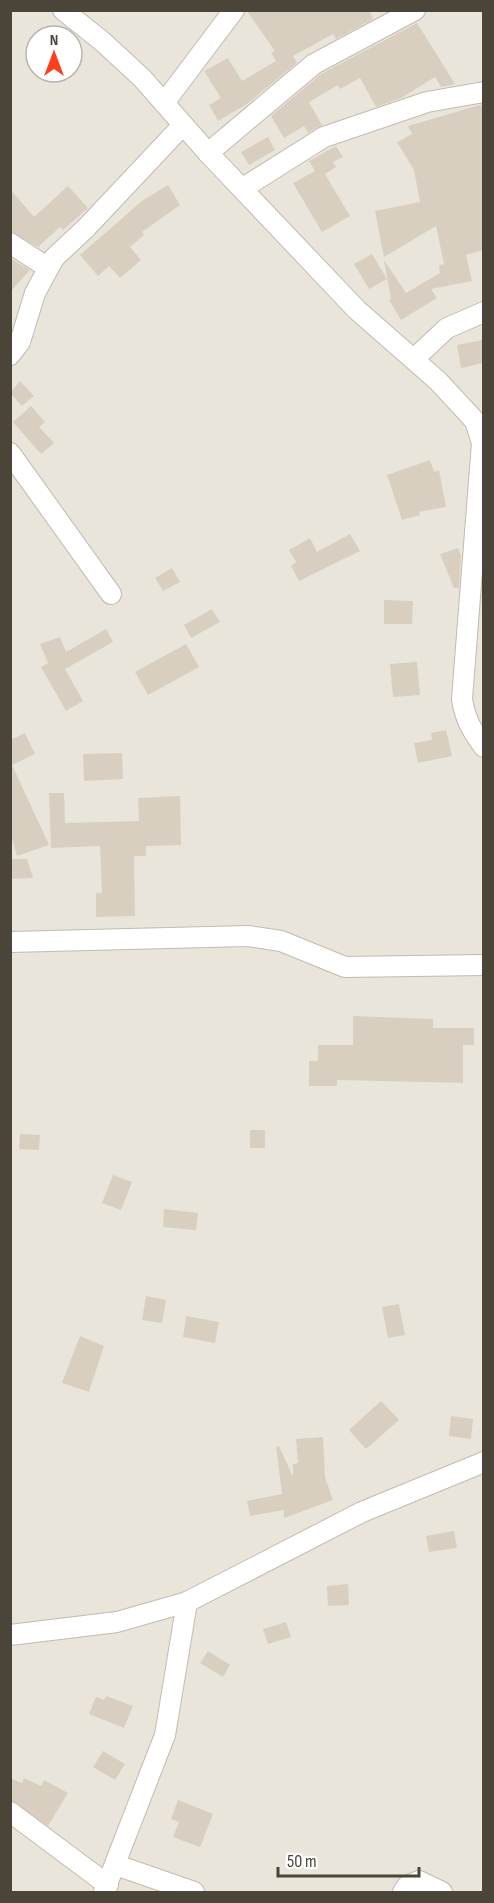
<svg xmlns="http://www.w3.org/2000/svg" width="494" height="1903" font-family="'Sofia Sans Condensed',sans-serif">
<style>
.residential{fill:#eae5da;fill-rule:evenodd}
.building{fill:#d8cfc1}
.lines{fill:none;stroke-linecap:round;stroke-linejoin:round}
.minor-casing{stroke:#c2bbae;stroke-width:22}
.minor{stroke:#fff;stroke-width:20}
</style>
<rect width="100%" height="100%" fill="#f6f3ec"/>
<!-- residential -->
<path class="residential" d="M11,11H483V1892H11ZM36,36H72V72H36Z"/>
<!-- building -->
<g class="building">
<polygon points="246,10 369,10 373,19 336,39 333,34 293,56 297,63 247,104 218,121 209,105 221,98 204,71 228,58 242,81 276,61 271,53 275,51"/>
<polygon points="417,23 455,84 441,87 435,77 401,98 376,107 360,78 340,89 338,85 309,102 322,125 308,133 304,126 284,138 271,116 321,74"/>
<polygon points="483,104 483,250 466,255 472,281 431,289 437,298 401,320 389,300 391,299 384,260 406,293 440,273 439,265 444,264 436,226 384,257 375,211 420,202 414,170 397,142 412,134 408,126"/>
<polygon points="268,137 275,150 249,165 241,152"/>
<polygon points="336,146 343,157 333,162 336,167 325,174 350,216 322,232 293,183 315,171 309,161"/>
<polygon points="168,185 180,205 142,232 144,235 130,247 141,260 120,278 109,266 98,276 80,255 142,201"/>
<polygon points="68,186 88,208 63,230 60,227 39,246 40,248 10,231 10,189 34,217"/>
<polygon points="372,254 387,279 369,289 354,264"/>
<polygon points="10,258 30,270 10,292"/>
<polygon points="483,340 483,363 461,368 457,345"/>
<polygon points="20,381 34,396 22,406 10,393"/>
<polygon points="31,406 45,422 39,427 54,443 41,454 13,422"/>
<polygon points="430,460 434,472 439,470 446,507 419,512 420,515 402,520 387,475"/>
<polygon points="350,534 360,551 299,581 291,566 296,562 289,550 310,538 317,552"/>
<polygon points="458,548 461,556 459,588 454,588 440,554"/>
<polygon points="172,568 180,582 163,591 155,578"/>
<polygon points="384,600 413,601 412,624 384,624"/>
<polygon points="212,609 220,622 191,638 184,625"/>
<polygon points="106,629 113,642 65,669 83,701 66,711 41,667 48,663 40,644 60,637 66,652"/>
<polygon points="186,644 199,667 148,695 135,672"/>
<polygon points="417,662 420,695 393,697 390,664"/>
<polygon points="446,730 452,756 418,763 414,743 432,740 431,733"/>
<polygon points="25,733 35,754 12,765 49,845 17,856 10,832 10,740"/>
<polygon points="122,753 123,779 84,781 83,754"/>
<polygon points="49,793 64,793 65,823 139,821 138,798 180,796 181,845 146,846 146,856 134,856 135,916 96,917 96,893 102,893 100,846 51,848"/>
<polygon points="10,859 27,859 33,878 10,879"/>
<polygon points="353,1016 433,1019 433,1028 474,1028 474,1045 463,1045 463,1083 337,1080 337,1086 309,1086 309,1061 318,1061 318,1045 353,1045"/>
<rect x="250" y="1130" width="15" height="18"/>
<polygon points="20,1134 40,1135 39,1150 19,1149"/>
<polygon points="113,1175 132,1182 121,1210 102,1203"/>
<polygon points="164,1209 198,1213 196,1230 163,1227"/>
<polygon points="146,1296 166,1300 162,1323 142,1320"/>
<polygon points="399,1304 405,1335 388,1338 382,1307"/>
<polygon points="186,1316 219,1322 215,1343 183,1337"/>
<polygon points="80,1336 104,1346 89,1392 62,1383"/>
<polygon points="381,1401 399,1420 366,1449 349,1430"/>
<polygon points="451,1416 473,1419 471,1439 449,1436"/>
<polygon points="323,1437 325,1477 333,1500 284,1518 284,1510 250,1516 247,1501 282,1494 276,1447 279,1446 293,1477 293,1464 298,1463 296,1439"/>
<polygon points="454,1531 457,1548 429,1552 426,1536"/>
<polygon points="348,1584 349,1605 328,1606 327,1586"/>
<polygon points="286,1622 291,1637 268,1644 263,1629"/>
<polygon points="208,1651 230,1665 223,1677 200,1663"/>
<polygon points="106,1696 133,1706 124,1728 89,1714 96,1697 104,1700"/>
<polygon points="103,1751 125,1764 115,1780 93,1767"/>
<polygon points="10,1778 22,1783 24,1778 41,1786 44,1780 68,1793 48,1826 10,1800"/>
<polygon points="178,1800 213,1814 200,1847 173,1837 179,1822 171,1819"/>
</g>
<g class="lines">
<defs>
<g id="minor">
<path d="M63,10L103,42L142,78L208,153L357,310L438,381L475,421L482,443L462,699C465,719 472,731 484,747"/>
<polyline points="164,103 234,10"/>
<polyline points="208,153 314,64 415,10"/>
<polyline points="243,188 324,137 427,102 484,92"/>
<polyline points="10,243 48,268"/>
<polyline points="10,355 20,342 35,293 54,258 86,228 183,125"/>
<polyline points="415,358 447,328 484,312"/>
<polyline points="10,453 111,594"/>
<polyline points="10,942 248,936 281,941 345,967 484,965"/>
<polyline points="10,1635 117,1622 187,1602 362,1512 484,1462"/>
<polyline points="10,1812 108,1885"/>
<polyline points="116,1865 194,1892"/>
<polyline points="104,1892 165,1735 187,1602"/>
<polyline points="403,1892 407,1886 419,1881 442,1892"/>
</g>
</defs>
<!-- minor casing -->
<use href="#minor" class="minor-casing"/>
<!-- minor -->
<use href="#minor" class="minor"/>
</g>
<!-- border -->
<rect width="494" height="1903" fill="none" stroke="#4b4439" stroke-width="24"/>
<!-- north arrow -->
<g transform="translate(54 54)"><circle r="28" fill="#ffffff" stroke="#b7b4b0" stroke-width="1.5"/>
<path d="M0-4.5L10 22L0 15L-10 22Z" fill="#fc3f1d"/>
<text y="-9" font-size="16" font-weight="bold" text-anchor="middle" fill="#4b4439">N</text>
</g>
<!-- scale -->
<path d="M278 1867v9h141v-9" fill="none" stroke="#4b4439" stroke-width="3"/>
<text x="287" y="1867" font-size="18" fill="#4b4439" stroke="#ffffff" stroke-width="4.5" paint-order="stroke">50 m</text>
</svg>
